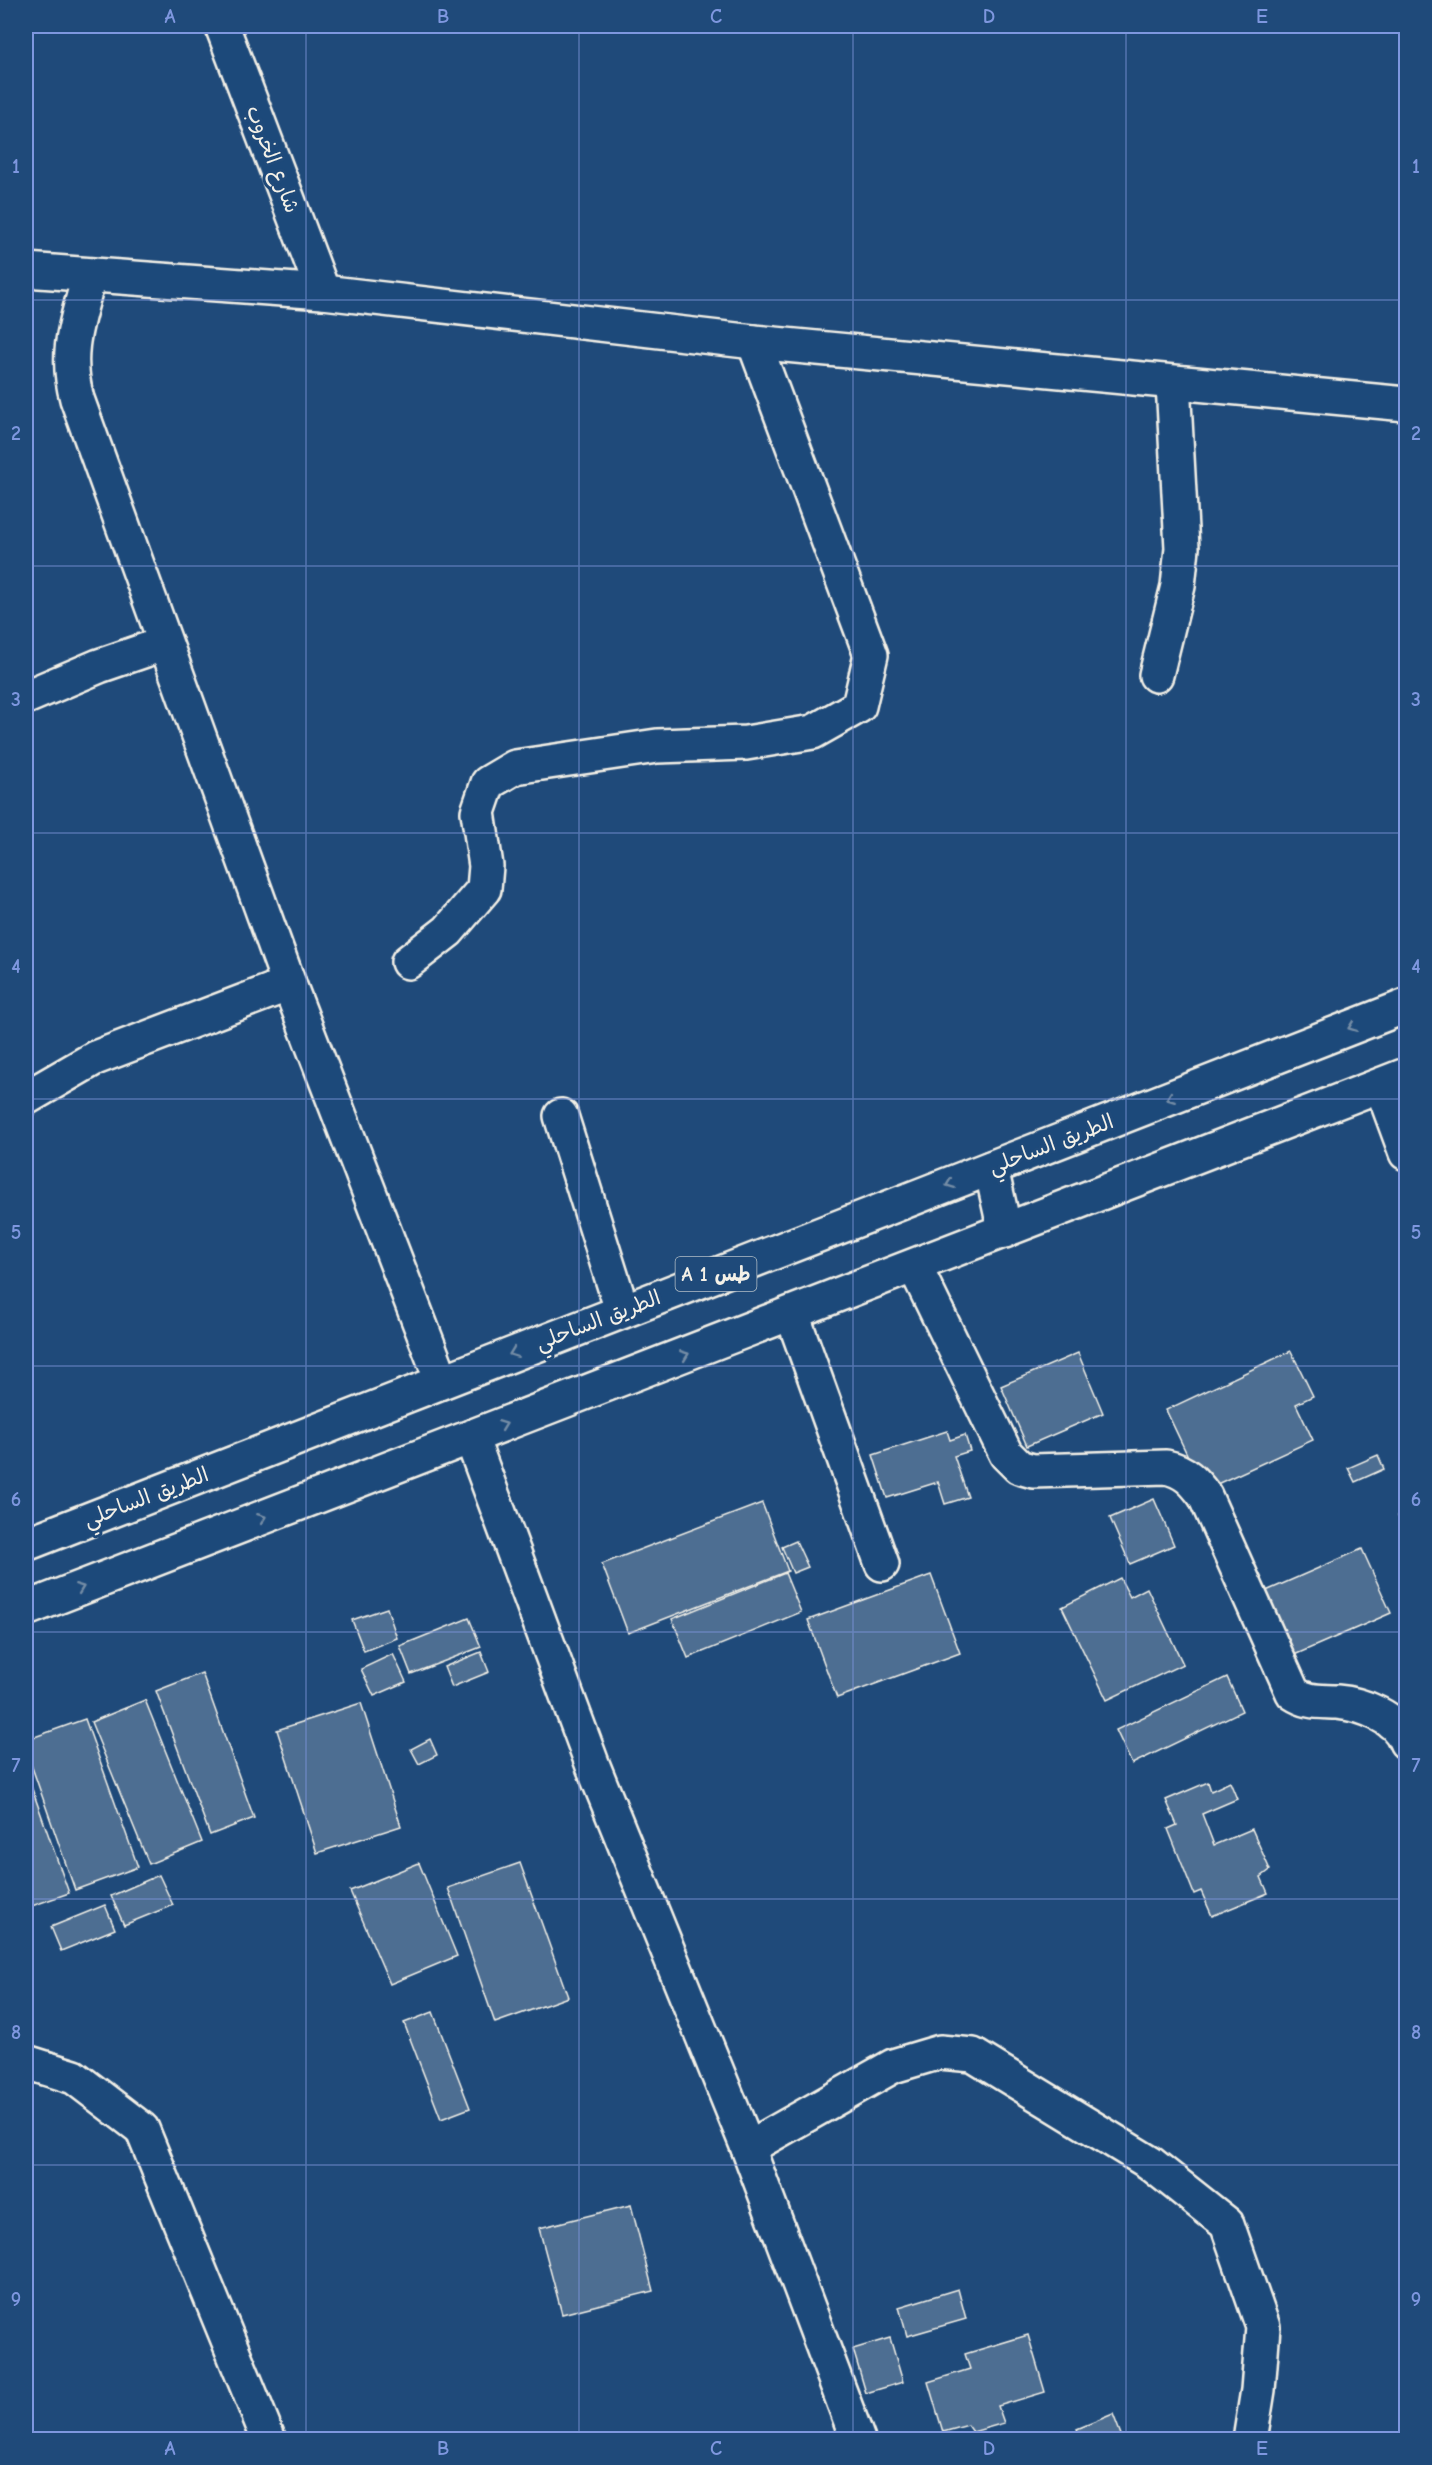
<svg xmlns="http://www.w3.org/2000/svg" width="1432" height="2465" font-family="'Comic Neue','Playpen Sans Arabic',sans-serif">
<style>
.building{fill:#4d6e92;stroke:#f4f1e8;stroke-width:1.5}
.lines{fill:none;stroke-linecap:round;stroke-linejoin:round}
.minor-casing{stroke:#f4f1e8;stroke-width:38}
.major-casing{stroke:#f4f1e8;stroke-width:38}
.highway-casing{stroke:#f4f1e8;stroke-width:38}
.minor{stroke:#1f4a7a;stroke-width:33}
.major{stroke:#1f4a7a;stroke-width:33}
.highway{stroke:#1f4a7a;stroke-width:33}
.oneway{stroke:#748da6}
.grid{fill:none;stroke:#7e97df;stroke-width:1.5;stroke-opacity:0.55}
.labels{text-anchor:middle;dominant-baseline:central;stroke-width:6;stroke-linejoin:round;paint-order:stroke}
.shield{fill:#1f4a7a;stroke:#b4bfc7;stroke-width:1.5}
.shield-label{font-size:20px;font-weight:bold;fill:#f4f1e8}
.street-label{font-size:21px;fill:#f4f1e8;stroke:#1f4a7a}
.neatline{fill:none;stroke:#7e97df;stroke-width:2}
.grid-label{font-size:20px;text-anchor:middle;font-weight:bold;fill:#7e97df}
</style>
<rect width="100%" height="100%" fill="#1f4a7a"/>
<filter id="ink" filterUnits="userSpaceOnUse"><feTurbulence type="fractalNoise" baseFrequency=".0167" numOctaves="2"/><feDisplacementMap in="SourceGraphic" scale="12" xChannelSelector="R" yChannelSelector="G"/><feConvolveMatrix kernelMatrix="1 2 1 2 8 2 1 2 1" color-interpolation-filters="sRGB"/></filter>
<g filter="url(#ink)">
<!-- building -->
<g class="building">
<polygon points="1291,1351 1313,1396 1296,1404 1313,1440 1204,1490 1166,1410"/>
<polygon points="1078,1353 1103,1413 1027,1446 1001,1386"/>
<polygon points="947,1431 950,1440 965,1435 970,1451 954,1456 968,1497 945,1504 938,1482 887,1498 873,1455"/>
<polygon points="1378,1455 1384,1469 1355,1482 1348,1468"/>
<polygon points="1154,1499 1174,1545 1130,1564 1110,1518"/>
<polygon points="762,1503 788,1571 628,1633 602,1564"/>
<polygon points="1406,1513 1406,1538 1398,1516"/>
<polygon points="796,1541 808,1567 793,1573 782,1547"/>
<polygon points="1362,1549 1391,1613 1285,1659 1257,1595"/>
<polygon points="785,1573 801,1612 688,1658 672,1619"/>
<polygon points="931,1575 960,1653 837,1698 808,1620"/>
<polygon points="1120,1578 1130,1597 1147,1588 1183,1664 1107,1700 1062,1607"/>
<polygon points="387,1608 397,1638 364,1651 352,1620"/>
<polygon points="469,1618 481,1647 411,1674 400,1646"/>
<polygon points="481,1652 489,1672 452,1687 444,1667"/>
<polygon points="393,1654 406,1682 374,1696 361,1669"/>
<polygon points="202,1673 254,1818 210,1835 156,1691"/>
<polygon points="1227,1677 1242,1711 1132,1764 1116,1730"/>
<polygon points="145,1700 202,1842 149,1864 91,1722"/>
<polygon points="361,1703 401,1826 317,1853 277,1730"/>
<polygon points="85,1719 138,1867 75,1890 26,1750 26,1740"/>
<polygon points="430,1739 437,1755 419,1764 411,1749"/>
<polygon points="26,1772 69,1893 26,1908"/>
<polygon points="1208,1782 1211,1791 1230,1782 1237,1799 1202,1814 1214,1845 1252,1829 1270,1870 1261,1877 1268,1893 1212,1916 1201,1891 1194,1894 1168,1829 1177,1825 1166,1800"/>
<polygon points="419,1863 457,1956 390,1984 350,1891"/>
<polygon points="520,1863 568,1997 495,2023 448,1888"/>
<polygon points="159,1875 173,1905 124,1925 111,1896"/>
<polygon points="105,1905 115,1929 61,1951 51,1927"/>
<polygon points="433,2012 470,2108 441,2119 404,2023"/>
<polygon points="631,2205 653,2291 562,2314 539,2228"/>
<polygon points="958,2289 966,2319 907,2336 899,2307"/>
<polygon points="1028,2335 1045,2392 998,2406 1004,2423 973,2432 968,2425 943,2432 928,2382 970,2369 965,2354"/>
<polygon points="890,2338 903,2382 866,2393 853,2349"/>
<polygon points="1113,2414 1123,2440 1082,2440 1077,2429"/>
</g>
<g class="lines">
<defs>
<g id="minor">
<path d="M89,277C77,321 64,353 77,399L289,984L442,1381"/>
<polyline points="1156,675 1178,586 1182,548 1173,383"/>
<polyline points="26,697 99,666 163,644"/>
<polyline points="408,962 448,931 484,889 486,866 478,812 488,783 515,767 657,746 746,743 813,732 859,706 871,655 754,342"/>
<polyline points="1381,1085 1406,1153"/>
<polyline points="26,1098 95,1058 289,984"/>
<polyline points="561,1116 622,1310"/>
<path d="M915,1267L1006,1454L1019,1467L1033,1471L1166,1467C1185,1471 1194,1481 1205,1496L1293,1693C1308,1703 1319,1701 1337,1702C1361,1704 1398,1717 1406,1742"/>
<polyline points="792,1314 882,1564"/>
<polyline points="471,1437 593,1766 748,2148 858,2440"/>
<polyline points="26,2062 74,2077 142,2129 269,2440"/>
<polyline points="748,2148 893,2066 940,2052 973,2055 1150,2163 1227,2224 1263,2327 1258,2390 1250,2440"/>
</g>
<g id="major">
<polyline points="222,26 323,292"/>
<polyline points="26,270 323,292 754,342 1406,404"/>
</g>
<g id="highway">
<polyline points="991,1168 1005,1231"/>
<polyline points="26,1544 1406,1006"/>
<polyline points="26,1609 1406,1075"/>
</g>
</defs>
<!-- minor casing -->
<use href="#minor" class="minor-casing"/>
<!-- major casing -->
<use href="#major" class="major-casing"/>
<!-- highway casing -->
<use href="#highway" class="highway-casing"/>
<!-- minor -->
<use href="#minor" class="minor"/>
<!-- major -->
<use href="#major" class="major"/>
<!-- highway -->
<use href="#highway" class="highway"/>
</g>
<!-- one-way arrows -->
<defs><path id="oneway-chevron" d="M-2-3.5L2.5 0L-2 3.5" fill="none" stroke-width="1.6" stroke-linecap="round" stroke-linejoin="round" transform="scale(1.5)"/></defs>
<g class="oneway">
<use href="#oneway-chevron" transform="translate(1352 1027) rotate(159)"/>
<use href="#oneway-chevron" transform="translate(1170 1098) rotate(159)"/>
<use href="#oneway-chevron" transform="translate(950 1184) rotate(159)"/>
<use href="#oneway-chevron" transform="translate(513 1353) rotate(159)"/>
<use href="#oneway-chevron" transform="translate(685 1355) rotate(-21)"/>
<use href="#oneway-chevron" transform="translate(503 1425) rotate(-21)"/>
<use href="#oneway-chevron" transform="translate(262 1518) rotate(-21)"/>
<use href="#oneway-chevron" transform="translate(80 1588) rotate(-21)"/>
</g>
</g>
<!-- grid -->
<path class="grid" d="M306,26V2440M579,26V2440M853,26V2440M1126,26V2440M26,300H1406M26,566H1406M26,833H1406M26,1099H1406M26,1366H1406M26,1632H1406M26,1899H1406M26,2165H1406"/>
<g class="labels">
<!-- shield labels -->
<rect class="shield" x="675.5" y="1257" width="81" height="34" rx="4.5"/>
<g class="shield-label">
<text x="716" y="1274">A 1 طس</text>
</g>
<!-- street labels -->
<g class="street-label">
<text transform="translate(273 159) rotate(69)">شارع الخروب</text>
<text transform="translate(1051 1144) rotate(-21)">الطريق الساحلي</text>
<text transform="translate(598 1320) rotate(-21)">الطريق الساحلي</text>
<text transform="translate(146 1497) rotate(-21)">الطريق الساحلي</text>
</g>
</g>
<!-- margin -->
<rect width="1432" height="2465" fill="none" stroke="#1f4a7a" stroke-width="66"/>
<rect x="33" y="33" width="1366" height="2399" class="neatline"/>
<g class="grid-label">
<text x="170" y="23">A</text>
<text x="443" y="23">B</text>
<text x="716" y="23">C</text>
<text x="989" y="23">D</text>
<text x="1262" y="23">E</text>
<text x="16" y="173">1</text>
<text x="1416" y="173">1</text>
<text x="16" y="440">2</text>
<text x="1416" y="440">2</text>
<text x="16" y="706">3</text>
<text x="1416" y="706">3</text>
<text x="16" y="973">4</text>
<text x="1416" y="973">4</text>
<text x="16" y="1239">5</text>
<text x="1416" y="1239">5</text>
<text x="16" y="1506">6</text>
<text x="1416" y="1506">6</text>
<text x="16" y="1772">7</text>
<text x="1416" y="1772">7</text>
<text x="16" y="2039">8</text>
<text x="1416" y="2039">8</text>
<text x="16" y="2306">9</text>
<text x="1416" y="2306">9</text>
<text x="170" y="2455">A</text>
<text x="443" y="2455">B</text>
<text x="716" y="2455">C</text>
<text x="989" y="2455">D</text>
<text x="1262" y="2455">E</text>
</g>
</svg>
